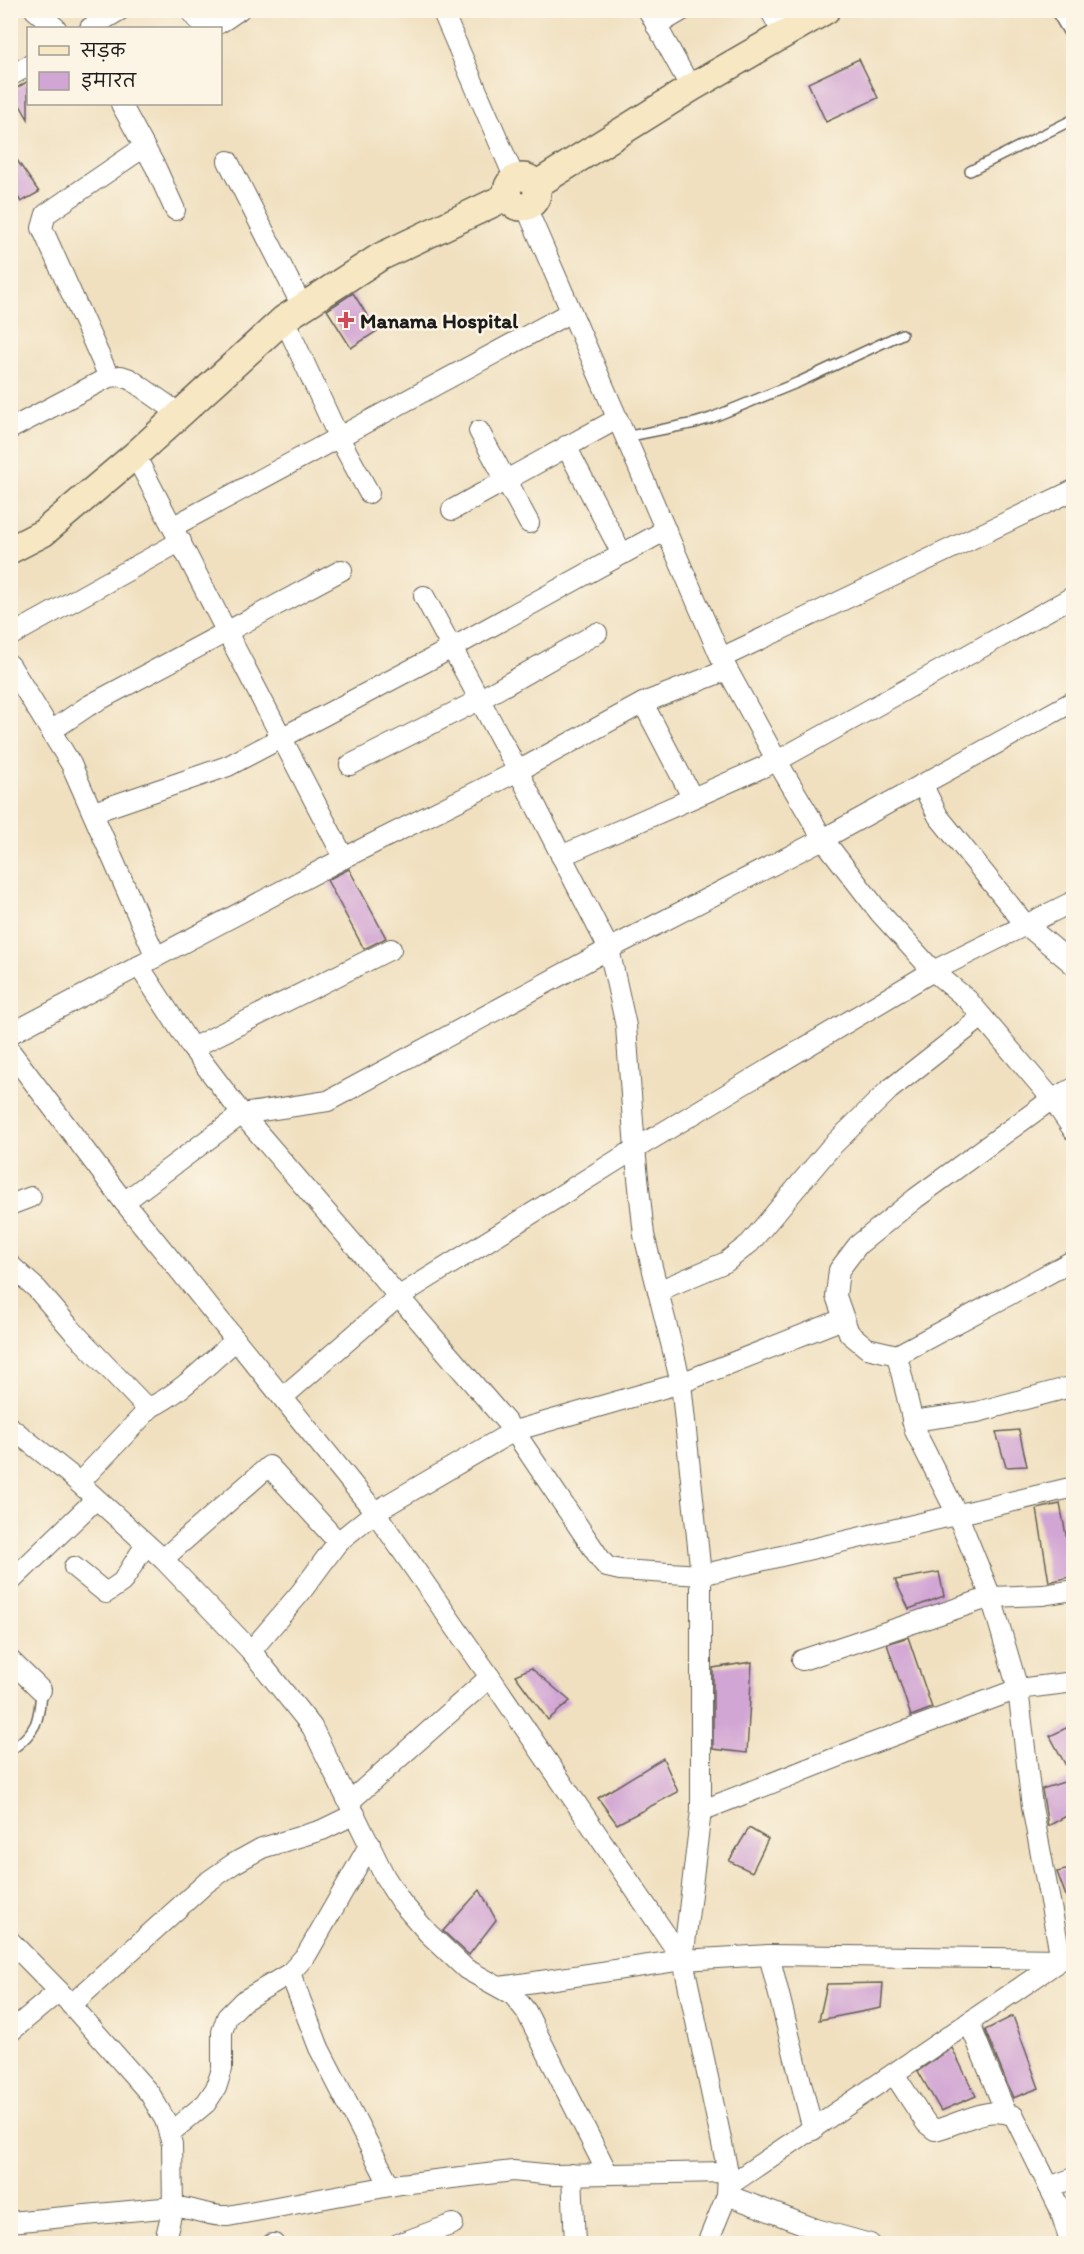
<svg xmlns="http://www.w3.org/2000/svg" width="1084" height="2254" font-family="Itim,'Playpen Sans Deva',sans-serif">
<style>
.building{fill:#d2a6d4}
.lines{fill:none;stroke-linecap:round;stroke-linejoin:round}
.lane-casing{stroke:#666155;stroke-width:12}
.street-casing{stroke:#666155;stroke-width:22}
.secondary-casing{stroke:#666155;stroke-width:30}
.lane{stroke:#fff;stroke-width:9}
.street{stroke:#fff;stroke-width:20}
.secondary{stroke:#f7e8c3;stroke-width:27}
.poi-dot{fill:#d1495b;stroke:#fcf5e5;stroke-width:2}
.labels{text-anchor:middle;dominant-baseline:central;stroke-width:5;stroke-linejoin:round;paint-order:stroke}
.poi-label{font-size:21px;font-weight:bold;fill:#1c1c1c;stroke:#fcf5e5;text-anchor:start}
</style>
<rect width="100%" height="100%" fill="#fcf5e5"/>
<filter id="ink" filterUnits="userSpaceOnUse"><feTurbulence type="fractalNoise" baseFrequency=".0167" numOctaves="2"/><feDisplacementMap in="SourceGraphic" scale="12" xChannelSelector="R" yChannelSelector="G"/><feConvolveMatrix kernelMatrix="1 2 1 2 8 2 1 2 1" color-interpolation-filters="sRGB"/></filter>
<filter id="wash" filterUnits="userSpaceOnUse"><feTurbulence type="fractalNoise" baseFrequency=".008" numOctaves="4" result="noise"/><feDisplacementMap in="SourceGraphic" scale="24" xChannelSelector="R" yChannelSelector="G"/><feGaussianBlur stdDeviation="1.35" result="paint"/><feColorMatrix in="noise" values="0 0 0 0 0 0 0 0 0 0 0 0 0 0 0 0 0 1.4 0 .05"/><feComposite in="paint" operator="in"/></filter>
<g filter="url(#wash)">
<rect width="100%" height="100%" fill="#f0e0c0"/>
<g id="blocks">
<!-- building -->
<g class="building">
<polygon points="859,59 878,98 826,122 808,83"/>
<polygon points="28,81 28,119 12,91"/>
<polygon points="10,150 39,192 21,202 10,184"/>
<polygon points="353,293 377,331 351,348 327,310"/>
<polygon points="349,869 386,938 364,949 327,880"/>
<polygon points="1019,1430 1027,1466 1006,1467 996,1432"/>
<polygon points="1060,1504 1074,1576 1049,1582 1037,1509"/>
<polygon points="939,1572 944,1596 909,1609 895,1580"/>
<polygon points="908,1637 932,1708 911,1716 887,1644"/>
<polygon points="752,1662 747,1753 713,1749 713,1668"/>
<polygon points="531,1668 570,1701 548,1720 515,1675"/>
<polygon points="1070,1726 1074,1734 1074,1812 1048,1826 1042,1789 1073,1779 1050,1736"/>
<polygon points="663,1758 678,1792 617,1824 598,1798"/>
<polygon points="749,1828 768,1839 752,1872 729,1861"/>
<polygon points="1074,1868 1074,1915 1073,1915 1057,1872"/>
<polygon points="480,1890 496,1920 469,1955 443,1931"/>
<polygon points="883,1983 881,2008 819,2020 827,1984"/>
<polygon points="1013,2016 1039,2088 1013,2098 985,2030"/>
<polygon points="952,2048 976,2096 941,2111 918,2071"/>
</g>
</g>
</g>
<g filter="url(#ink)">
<use href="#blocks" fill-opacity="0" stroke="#666155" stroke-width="1.5"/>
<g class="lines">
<defs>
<g id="lane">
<polyline points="1055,10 1074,42"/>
<polyline points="970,171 1074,119"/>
<polyline points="625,437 695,423 711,418 799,382 902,334"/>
<path d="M10,1751C37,1731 39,1722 41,1690"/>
</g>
<g id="street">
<polyline points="35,10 56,28"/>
<path d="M190,10C207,37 218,24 239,10"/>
<polyline points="442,10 515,179"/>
<polyline points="648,10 691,88"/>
<polyline points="770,10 784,35"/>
<polyline points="656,26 683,10"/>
<polyline points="90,28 120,10"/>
<polyline points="10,76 28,66"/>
<polyline points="121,104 156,168 175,210"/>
<polyline points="228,161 303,308"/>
<polyline points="526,207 721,658 777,761 823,839 880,913 933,971 968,1000 1052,1099 1074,1131"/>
<polyline points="284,319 338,436 369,493"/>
<polyline points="109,377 42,228 46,214 144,147"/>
<polyline points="10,429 109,377 121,376 130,379 180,414"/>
<polyline points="479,431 529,523"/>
<polyline points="566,446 622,554"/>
<polyline points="135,455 344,858"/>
<polyline points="452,510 617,419"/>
<polyline points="174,526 571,312"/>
<polyline points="424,596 518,771 609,949 626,1026 635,1149 644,1235 681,1383 701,1575 701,1811 683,1960 728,2172 727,2195 707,2244"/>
<polyline points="10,636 181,541"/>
<polyline points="721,658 1074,490"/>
<polyline points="10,665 71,764 156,957"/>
<polyline points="643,703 692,797"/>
<polyline points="51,731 88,706 342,570"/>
<polyline points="350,765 479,700 597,633"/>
<polyline points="922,784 938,816 1025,924 1074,965"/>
<polyline points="94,812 228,766 452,648 666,530"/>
<polyline points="561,856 777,761 1074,596"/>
<polyline points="139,966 192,1048 242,1114 514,1431 601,1560 607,1567 620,1570 701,1575 1074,1487"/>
<polyline points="10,1034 344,858 518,771 643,703 727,670"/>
<polyline points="192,1048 391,949"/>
<polyline points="10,1051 124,1202 375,1512 490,1677 683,1960"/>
<polyline points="1074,1088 1052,1099 916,1198 858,1245 839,1270 836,1296 849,1333 867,1348 897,1355 1074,1260"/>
<polyline points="124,1202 242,1114 328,1101 609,949 823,839 1074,701"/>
<polyline points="10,1205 31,1197"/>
<path d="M10,1265L37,1289L72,1330L142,1403L151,1407C181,1393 211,1361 236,1340"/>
<polyline points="658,1291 726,1262 750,1243 830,1148 889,1090 982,1017"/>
<polyline points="283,1397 398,1297 635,1149 933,971 1074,901"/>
<polyline points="912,1421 977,1412 1074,1386"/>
<polyline points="10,1427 68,1473 163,1559 251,1651 312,1727 385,1877 401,1902 428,1933 466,1969 513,1995 526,2011 608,2174"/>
<polyline points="79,1483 151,1407"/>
<polyline points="163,1559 269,1466 338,1542"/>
<polyline points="74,1567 106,1593 122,1582 146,1544"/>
<polyline points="10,1582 96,1499"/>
<polyline points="251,1651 301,1592 338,1542 375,1512 514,1431 681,1383 843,1319"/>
<polyline points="10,1660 41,1690"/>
<polyline points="802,1660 991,1597 1043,1595 1074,1590"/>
<polyline points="349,1802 490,1677"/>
<polyline points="701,1811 868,1745 1018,1689 1074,1682"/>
<polyline points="10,1941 59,1991 150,2094 165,2120 172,2144 173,2207 164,2244"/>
<polyline points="769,1955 813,2130"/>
<polyline points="290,1973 319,2048 390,2186"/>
<polyline points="500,1987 683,1960 769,1955 1061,1959 1032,1807 1018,1689 991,1597 958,1516 915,1431 897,1355"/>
<polyline points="71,2005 206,1883 233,1864 262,1848 322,1830 355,1814"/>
<polyline points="969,2022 1006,2113"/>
<polyline points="10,2032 59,1991"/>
<path d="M894,2074L926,2123L935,2130C960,2124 989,2104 1014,2116L1059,2207L1071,2244"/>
<polyline points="170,2133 206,2103 216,2088 222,2069 222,2032 227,2017 243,2001 290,1973 307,1954 370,1844"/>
<polyline points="572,2174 575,2244"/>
<polyline points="728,2186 1074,1951"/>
<polyline points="1049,2187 1074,2178"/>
<polyline points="727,2195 816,2229 870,2244"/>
<path d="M10,2222L173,2207C192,2207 209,2217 228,2216L401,2184L513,2171L554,2175L728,2172"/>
<polyline points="272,2244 274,2244"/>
<polyline points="398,2244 453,2224"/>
</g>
<g id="secondary">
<circle cx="522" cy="192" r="15"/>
<polyline points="536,185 691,88 826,10"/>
<polyline points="10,550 43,533 135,455 284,319 380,257 508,196"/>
</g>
</defs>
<!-- lane casing -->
<use href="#lane" class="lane-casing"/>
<!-- street casing -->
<use href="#street" class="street-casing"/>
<!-- secondary casing -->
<use href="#secondary" class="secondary-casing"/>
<!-- lane -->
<use href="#lane" class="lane"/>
<!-- street -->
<use href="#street" class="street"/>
<!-- secondary -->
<use href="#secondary" class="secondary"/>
</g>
</g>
<!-- markers -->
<path class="poi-dot" d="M343 311h6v6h6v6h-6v6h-6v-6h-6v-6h6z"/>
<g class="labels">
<!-- poi labels -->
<g class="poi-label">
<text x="360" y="320">Manama Hospital</text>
</g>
</g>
<!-- margin -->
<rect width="1084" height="2254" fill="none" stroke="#fcf5e5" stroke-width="36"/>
<!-- legend -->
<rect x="27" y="27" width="195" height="78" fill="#fcf5e5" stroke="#a29e95" stroke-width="1.5"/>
<rect x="39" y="46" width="30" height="9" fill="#f7e8c3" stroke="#a29e95" stroke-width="1.5"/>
<text x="81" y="57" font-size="18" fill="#1c1c1c">सड़क</text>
<rect x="39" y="72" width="30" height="18" fill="#d2a6d4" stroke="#a29e95" stroke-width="1.5"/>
<text x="81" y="87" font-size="18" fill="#1c1c1c">इमारत</text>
</svg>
